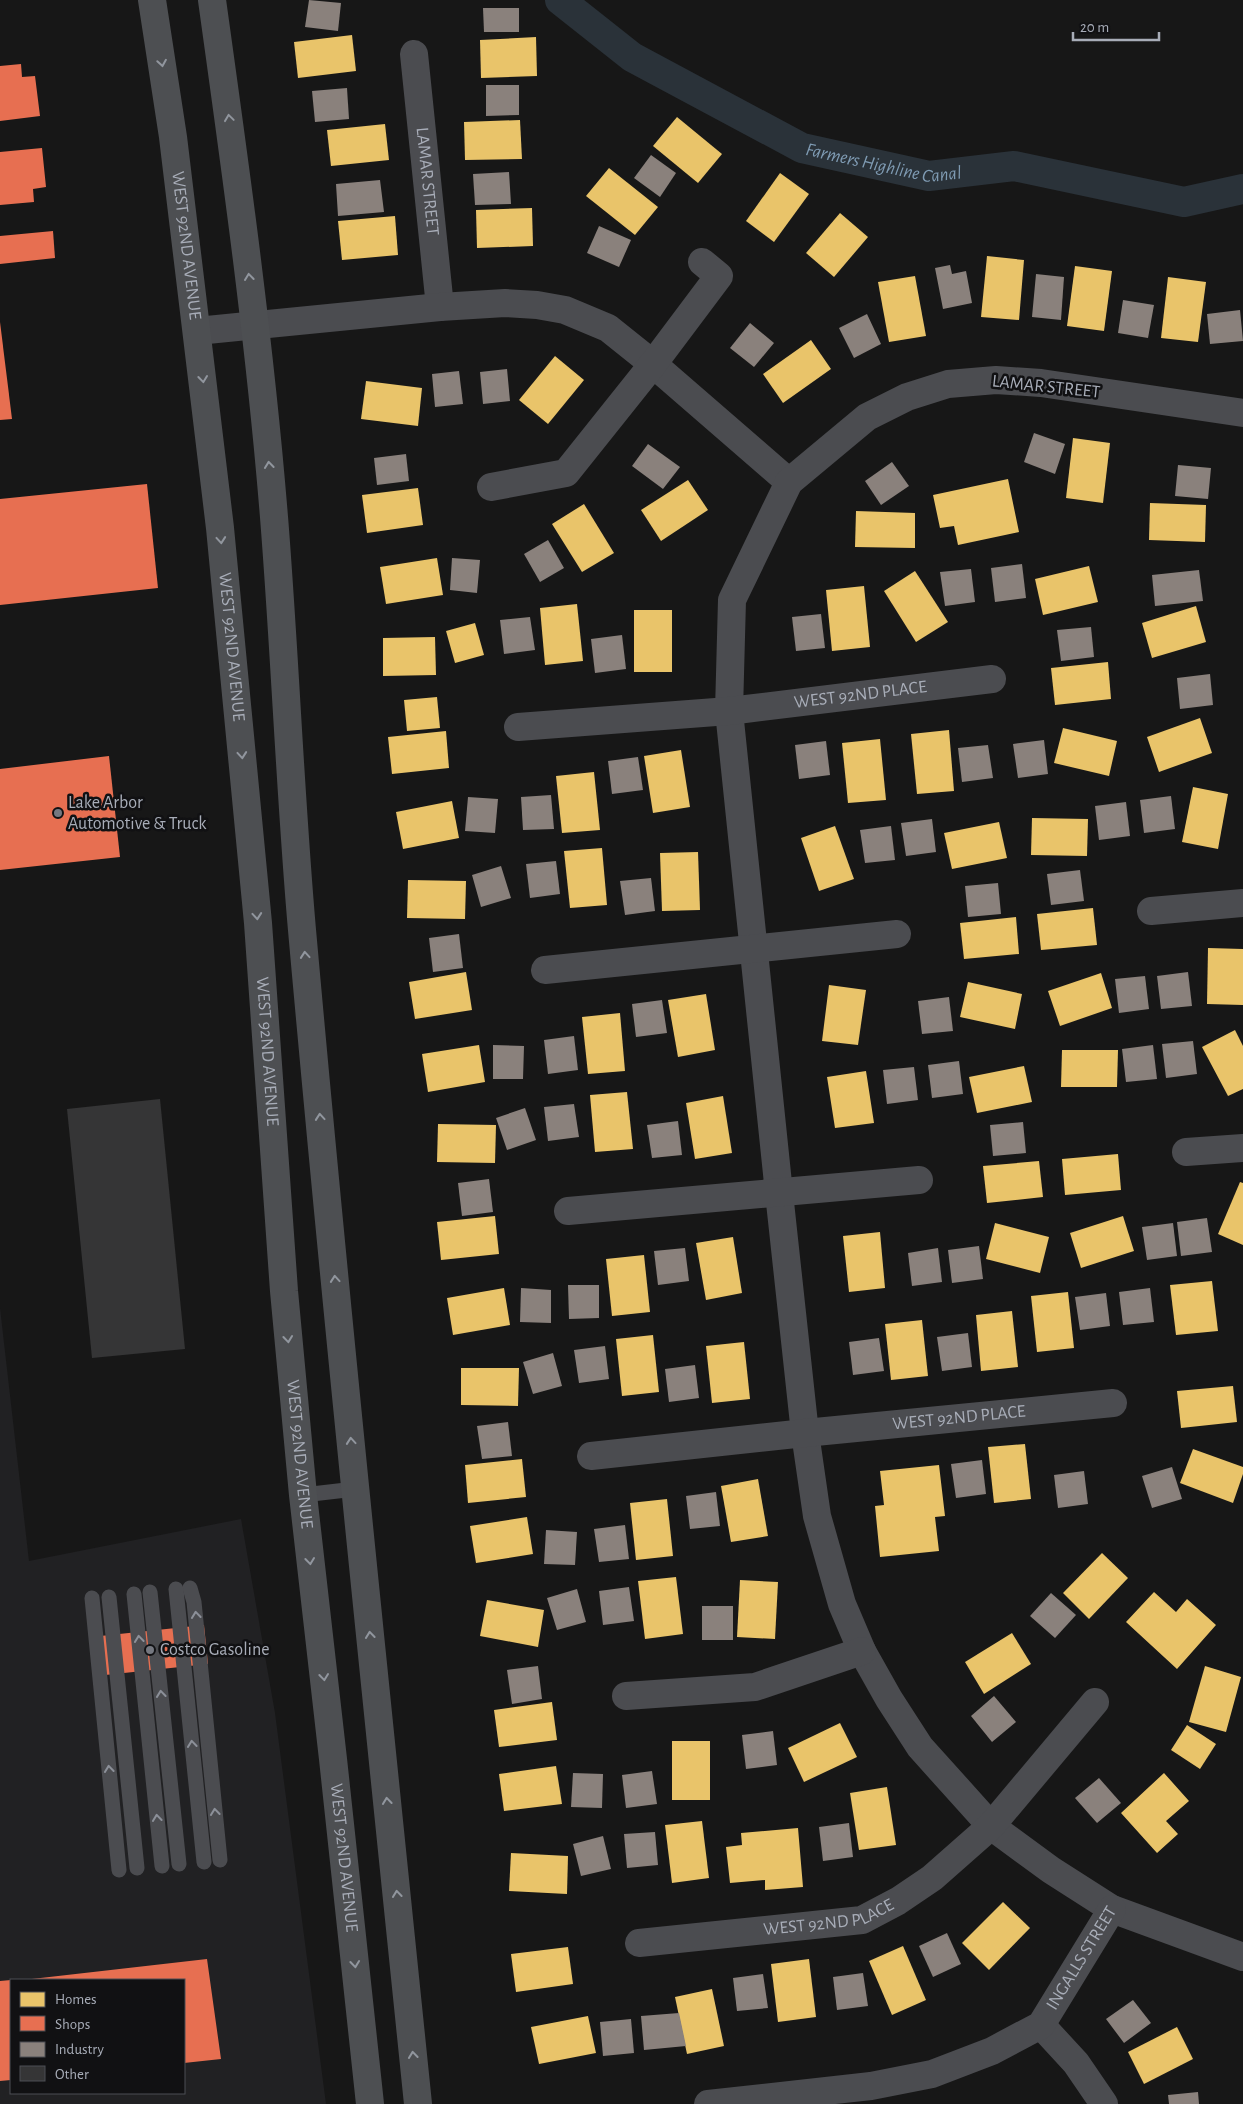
<svg xmlns="http://www.w3.org/2000/svg" width="1243" height="2104" font-family="'Alegreya Sans',sans-serif">
<style>
.built{fill:#212123;fill-rule:evenodd}
.homes{fill:#e9c46a}
.shops{fill:#e76f51}
.industry{fill:#8a817c}
.lines{fill:none;stroke-linecap:round;stroke-linejoin:round}
.canal{stroke:#2a3239;stroke-width:30}
.building{fill:#353536}
.lane{stroke:#4b4c50;stroke-width:15}
.street{stroke:#4b4c50;stroke-width:28}
.primary{stroke:#4d4f52;stroke-width:28}
.oneway{stroke:#91969e}
.oneway2{stroke:#8c9099}
.poi-dot{fill:#757880;stroke:#111113;stroke-width:2}
.labels{text-anchor:middle;dominant-baseline:central;stroke-width:5;stroke-linejoin:round;paint-order:stroke}
.street-label{font-size:18px;fill:#a8adb8;stroke:#111113}
.poi-label{font-size:18px;fill:#a8adb8;stroke:#111113;text-anchor:start}
.water-label{font-size:19px;font-style:italic;fill:#7f9bb3;stroke:#111113}
</style>
<rect width="100%" height="100%" fill="#171717"/>
<!-- built -->
<path class="built" d="M0,1308L29,1561L241,1519L275,1713L326,2104H0ZM11,1980H184V2093H11Z"/>
<!-- homes -->
<g class="homes">
<polygon points="352,35 356,71 298,78 294,42"/>
<polygon points="536,37 537,76 481,78 480,40"/>
<polygon points="677,117 722,154 698,183 653,146"/>
<polygon points="520,120 522,159 465,160 464,122"/>
<polygon points="385,124 389,160 331,166 327,130"/>
<polygon points="609,168 658,207 635,235 586,196"/>
<polygon points="780,173 809,194 774,242 746,221"/>
<polygon points="532,208 533,246 477,248 476,210"/>
<polygon points="840,213 868,237 834,277 806,253"/>
<polygon points="395,216 398,255 342,260 338,221"/>
<polygon points="987,256 1024,260 1019,320 981,317"/>
<polygon points="1075,266 1112,271 1104,331 1067,326"/>
<polygon points="915,276 926,336 889,342 878,282"/>
<polygon points="1168,277 1206,282 1198,342 1161,338"/>
<polygon points="811,340 831,369 783,403 763,374"/>
<polygon points="555,356 584,380 548,424 519,400"/>
<polygon points="366,381 422,388 418,426 361,419"/>
<polygon points="1073,438 1110,443 1103,503 1066,498"/>
<polygon points="1008,479 1019,532 958,545 954,526 940,528 933,495"/>
<polygon points="688,480 708,510 661,541 641,510"/>
<polygon points="418,488 423,525 367,533 362,495"/>
<polygon points="1150,503 1206,505 1205,542 1149,540"/>
<polygon points="584,504 614,553 582,572 552,524"/>
<polygon points="856,511 915,513 915,548 855,547"/>
<polygon points="437,558 443,595 386,604 380,567"/>
<polygon points="1089,566 1098,602 1043,615 1035,579"/>
<polygon points="915,571 948,622 916,642 884,591"/>
<polygon points="864,586 870,647 832,651 826,590"/>
<polygon points="577,604 583,661 545,665 540,608"/>
<polygon points="1196,606 1206,642 1152,658 1142,623"/>
<rect x="634" y="610" width="38" height="62"/>
<polygon points="475,623 484,655 455,663 446,631"/>
<polygon points="435,637 436,675 383,676 383,638"/>
<polygon points="1108,662 1111,699 1055,705 1051,668"/>
<polygon points="437,697 440,728 407,731 404,700"/>
<polygon points="1200,718 1212,753 1159,772 1147,737"/>
<polygon points="1063,728 1117,741 1109,776 1054,763"/>
<polygon points="949,730 954,791 917,794 911,734"/>
<polygon points="446,731 449,768 392,774 388,737"/>
<polygon points="880,739 886,800 848,803 842,743"/>
<polygon points="681,750 690,807 653,813 644,756"/>
<polygon points="594,772 600,830 562,833 556,776"/>
<polygon points="1193,787 1228,794 1218,849 1182,842"/>
<polygon points="452,801 459,838 403,849 396,812"/>
<polygon points="1032,818 1088,819 1087,856 1031,855"/>
<polygon points="999,822 1007,858 952,869 944,833"/>
<polygon points="835,826 854,879 819,891 801,838"/>
<polygon points="602,848 607,905 570,908 564,851"/>
<polygon points="698,852 700,910 662,911 660,853"/>
<polygon points="408,880 466,881 465,919 407,918"/>
<polygon points="1093,908 1097,945 1041,950 1037,914"/>
<polygon points="1016,917 1019,954 964,959 960,923"/>
<polygon points="1208,948 1243,949 1243,1005 1207,1004"/>
<polygon points="466,972 472,1010 415,1019 409,982"/>
<polygon points="1101,973 1112,1008 1060,1026 1048,991"/>
<polygon points="968,982 1022,994 1015,1029 960,1017"/>
<polygon points="829,985 866,990 858,1045 822,1041"/>
<polygon points="706,994 715,1050 678,1057 668,1000"/>
<polygon points="620,1013 625,1071 588,1074 582,1017"/>
<polygon points="1235,1030 1243,1046 1243,1089 1228,1096 1202,1047"/>
<polygon points="479,1045 485,1082 428,1092 422,1054"/>
<polygon points="1062,1050 1118,1050 1117,1087 1061,1087"/>
<polygon points="1024,1066 1032,1102 977,1113 969,1077"/>
<polygon points="866,1071 874,1123 835,1128 827,1077"/>
<polygon points="627,1092 633,1149 595,1152 590,1095"/>
<polygon points="723,1096 732,1153 695,1159 686,1103"/>
<polygon points="438,1124 496,1125 495,1163 437,1162"/>
<polygon points="1118,1154 1121,1190 1065,1195 1062,1159"/>
<polygon points="1039,1161 1043,1197 987,1203 983,1166"/>
<polygon points="1240,1182 1243,1183 1243,1245 1218,1234"/>
<polygon points="495,1216 499,1254 441,1260 437,1222"/>
<polygon points="1123,1216 1134,1251 1081,1268 1070,1233"/>
<polygon points="995,1223 1049,1237 1040,1273 986,1259"/>
<polygon points="880,1232 885,1288 849,1292 843,1236"/>
<polygon points="733,1237 742,1293 706,1300 696,1243"/>
<polygon points="644,1255 650,1312 612,1316 606,1259"/>
<polygon points="1212,1281 1218,1331 1176,1335 1170,1285"/>
<polygon points="504,1288 510,1325 453,1335 447,1298"/>
<polygon points="1068,1292 1074,1348 1037,1352 1031,1296"/>
<polygon points="1012,1311 1018,1367 981,1371 976,1315"/>
<polygon points="922,1320 928,1376 891,1380 885,1324"/>
<polygon points="653,1335 659,1392 622,1396 616,1339"/>
<polygon points="744,1342 750,1399 712,1403 706,1346"/>
<polygon points="461,1368 519,1368 518,1406 461,1405"/>
<polygon points="1233,1386 1237,1422 1181,1428 1177,1391"/>
<polygon points="1025,1444 1031,1499 994,1503 988,1447"/>
<polygon points="1193,1449 1243,1467 1243,1474 1233,1503 1180,1483"/>
<polygon points="522,1459 526,1497 468,1503 465,1465"/>
<polygon points="939,1465 945,1516 935,1517 939,1551 880,1557 875,1506 884,1505 880,1471"/>
<polygon points="758,1479 768,1536 731,1542 721,1486"/>
<polygon points="667,1499 673,1556 636,1560 630,1503"/>
<polygon points="527,1517 533,1554 476,1563 470,1526"/>
<polygon points="1102,1553 1128,1578 1089,1619 1063,1593"/>
<polygon points="676,1577 683,1634 645,1639 638,1581"/>
<polygon points="740,1580 778,1582 775,1639 737,1637"/>
<polygon points="1154,1592 1176,1612 1187,1599 1216,1625 1177,1669 1126,1622"/>
<polygon points="487,1600 544,1610 538,1647 480,1636"/>
<polygon points="1012,1633 1031,1664 984,1694 965,1662"/>
<polygon points="1205,1666 1241,1677 1226,1732 1189,1722"/>
<polygon points="552,1702 557,1740 499,1747 494,1710"/>
<polygon points="840,1723 857,1757 804,1782 788,1748"/>
<polygon points="1187,1725 1216,1744 1200,1769 1171,1750"/>
<rect x="672" y="1741" width="38" height="59"/>
<polygon points="556,1766 562,1804 504,1811 499,1774"/>
<polygon points="1164,1773 1189,1801 1166,1821 1178,1834 1157,1853 1121,1813"/>
<polygon points="887,1787 896,1845 859,1850 850,1793"/>
<polygon points="702,1821 709,1878 672,1883 665,1825"/>
<polygon points="798,1828 803,1887 765,1890 765,1880 730,1883 726,1847 742,1845 741,1833"/>
<polygon points="511,1853 568,1856 567,1894 509,1891"/>
<polygon points="1003,1902 1030,1928 989,1970 962,1943"/>
<polygon points="903,1946 926,2000 892,2015 869,1961"/>
<polygon points="568,1947 573,1984 516,1992 511,1954"/>
<polygon points="809,1959 816,2017 778,2022 771,1964"/>
<polygon points="712,1989 724,2046 687,2054 675,1997"/>
<polygon points="588,2016 596,2053 539,2064 531,2027"/>
<polygon points="1177,2027 1193,2059 1144,2084 1128,2052"/>
</g>
<!-- shops -->
<g class="shops">
<polygon points="21,64 22,77 35,76 40,116 0,121 0,66"/>
<polygon points="42,148 46,187 33,189 34,202 0,205 0,152"/>
<polygon points="53,231 55,258 0,264 0,236"/>
<polygon points="0,322 12,419 0,420"/>
<polygon points="147,484 158,588 0,605 0,499"/>
<polygon points="109,756 120,857 0,870 0,769"/>
<polygon points="204,1625 208,1664 96,1676 91,1637"/>
<polygon points="207,1959 221,2059 184,2063 184,1980 23,1980"/>
<polygon points="11,1980 11,2080 0,2081 0,1981"/>
</g>
<!-- industry -->
<g class="industry">
<polygon points="309,0 341,3 338,31 305,27"/>
<polygon points="483,8 519,8 519,32 484,32"/>
<polygon points="486,85 519,85 519,115 486,116"/>
<polygon points="347,88 349,119 315,122 312,91"/>
<polygon points="651,155 676,173 660,197 634,178"/>
<polygon points="509,172 511,204 475,205 473,174"/>
<polygon points="380,180 384,212 338,216 336,184"/>
<polygon points="599,226 631,240 619,267 587,253"/>
<polygon points="950,265 952,274 966,271 972,303 943,309 935,268"/>
<polygon points="1036,274 1064,277 1061,320 1032,317"/>
<polygon points="1123,300 1154,305 1148,338 1118,333"/>
<polygon points="1240,310 1243,341 1210,344 1207,314"/>
<polygon points="867,314 881,344 854,358 839,328"/>
<polygon points="750,323 774,343 754,367 730,348"/>
<polygon points="507,369 510,401 483,404 480,372"/>
<polygon points="459,371 463,404 435,407 432,374"/>
<polygon points="1034,433 1065,444 1055,474 1024,462"/>
<polygon points="648,444 680,467 663,489 632,466"/>
<polygon points="406,454 409,481 377,485 374,458"/>
<polygon points="892,462 909,486 881,505 865,481"/>
<polygon points="1178,465 1211,468 1208,499 1175,496"/>
<polygon points="548,540 564,568 540,582 524,554"/>
<polygon points="452,558 480,560 477,593 450,590"/>
<polygon points="1022,564 1026,598 995,602 991,568"/>
<polygon points="971,569 975,602 945,606 940,572"/>
<polygon points="1199,570 1203,601 1155,606 1152,575"/>
<polygon points="821,614 825,648 796,651 792,617"/>
<polygon points="530,617 535,650 504,654 500,620"/>
<polygon points="1091,627 1094,657 1061,661 1057,630"/>
<polygon points="622,635 626,669 595,673 591,639"/>
<polygon points="1210,674 1213,705 1180,709 1177,678"/>
<polygon points="1044,740 1048,774 1018,778 1013,744"/>
<polygon points="826,741 830,775 799,779 795,745"/>
<polygon points="988,745 993,778 962,782 958,748"/>
<polygon points="638,757 643,790 612,794 608,761"/>
<polygon points="551,795 554,829 523,830 521,797"/>
<polygon points="1171,796 1175,829 1144,833 1140,800"/>
<polygon points="468,797 498,799 495,833 465,831"/>
<polygon points="1126,802 1130,836 1099,840 1095,806"/>
<polygon points="932,819 936,852 906,856 901,823"/>
<polygon points="891,826 895,860 865,863 860,830"/>
<polygon points="556,861 560,894 530,898 526,864"/>
<polygon points="501,866 511,898 481,907 472,875"/>
<polygon points="1080,870 1084,901 1051,905 1047,874"/>
<polygon points="651,878 655,911 625,915 620,881"/>
<polygon points="998,883 1001,914 968,917 965,886"/>
<polygon points="459,934 463,968 433,972 429,938"/>
<polygon points="1188,972 1192,1006 1161,1009 1157,976"/>
<polygon points="1145,976 1149,1009 1119,1013 1115,979"/>
<polygon points="949,997 953,1031 922,1034 918,1001"/>
<polygon points="662,1000 667,1033 636,1037 632,1004"/>
<polygon points="574,1036 578,1070 548,1074 544,1040"/>
<polygon points="1193,1041 1197,1074 1166,1078 1162,1044"/>
<polygon points="493,1045 524,1046 523,1079 493,1079"/>
<polygon points="1153,1045 1157,1079 1126,1082 1122,1049"/>
<polygon points="959,1061 963,1094 932,1098 928,1065"/>
<polygon points="914,1067 918,1100 887,1104 883,1070"/>
<polygon points="574,1104 579,1137 548,1141 544,1107"/>
<polygon points="525,1108 536,1140 507,1150 496,1118"/>
<polygon points="678,1121 682,1155 652,1158 647,1125"/>
<polygon points="1023,1122 1026,1153 993,1156 990,1125"/>
<polygon points="489,1179 493,1212 462,1216 458,1183"/>
<polygon points="1207,1218 1212,1252 1181,1256 1177,1222"/>
<polygon points="1173,1223 1177,1256 1147,1260 1142,1227"/>
<polygon points="979,1246 983,1279 952,1283 948,1250"/>
<polygon points="685,1248 689,1281 658,1285 654,1251"/>
<polygon points="938,1248 942,1282 912,1286 908,1253"/>
<polygon points="568,1285 599,1285 599,1318 569,1319"/>
<polygon points="521,1288 551,1290 551,1323 520,1322"/>
<polygon points="1150,1288 1154,1322 1123,1325 1119,1292"/>
<polygon points="1106,1293 1110,1326 1080,1330 1075,1297"/>
<polygon points="968,1333 972,1367 942,1371 937,1337"/>
<polygon points="879,1338 884,1371 853,1375 849,1342"/>
<polygon points="605,1346 609,1379 579,1383 574,1350"/>
<polygon points="553,1353 562,1386 533,1394 523,1362"/>
<polygon points="695,1365 699,1398 669,1402 665,1369"/>
<polygon points="508,1422 512,1456 482,1459 477,1426"/>
<polygon points="982,1460 986,1494 956,1498 951,1464"/>
<polygon points="1172,1467 1182,1499 1152,1508 1142,1476"/>
<polygon points="1084,1471 1088,1504 1058,1508 1054,1475"/>
<polygon points="716,1492 720,1526 690,1529 686,1496"/>
<polygon points="625,1525 629,1559 599,1562 594,1529"/>
<polygon points="546,1530 577,1532 575,1565 544,1564"/>
<polygon points="629,1587 634,1621 603,1625 599,1591"/>
<polygon points="577,1589 586,1622 557,1630 547,1598"/>
<polygon points="1051,1593 1076,1615 1055,1638 1030,1616"/>
<rect x="702" y="1606" width="31" height="34"/>
<polygon points="538,1666 542,1699 512,1704 507,1670"/>
<polygon points="994,1696 1016,1722 992,1742 971,1716"/>
<polygon points="773,1731 777,1765 746,1769 742,1735"/>
<polygon points="652,1771 657,1804 626,1808 622,1775"/>
<polygon points="573,1773 603,1774 602,1808 571,1807"/>
<polygon points="1099,1778 1121,1803 1097,1823 1075,1798"/>
<polygon points="849,1823 853,1857 823,1861 819,1827"/>
<polygon points="655,1832 658,1865 627,1868 624,1834"/>
<polygon points="603,1836 611,1869 581,1876 573,1844"/>
<polygon points="947,1933 961,1964 933,1977 919,1946"/>
<polygon points="863,1973 868,2006 837,2010 833,1977"/>
<polygon points="763,1974 768,2008 737,2011 733,1978"/>
<polygon points="1133,2000 1151,2023 1124,2043 1106,2019"/>
<polygon points="679,2013 686,2046 644,2050 641,2016"/>
<polygon points="631,2019 634,2053 603,2056 600,2022"/>
<polygon points="1198,2092 1199,2104 1169,2104 1168,2095"/>
</g>
<g class="lines">
<!-- canal -->
<path class="canal" id="s1" d="M560,0L632,57L802,148L929,176L1014,166L1184,202L1243,189"/>
</g>
<!-- building -->
<polygon class="building" points="160,1099 185,1349 92,1358 67,1109"/>
<g class="lines">
<!-- lane -->
<g class="lane">
<polyline points="303,1495 355,1489"/>
<polyline points="190,1588 194,1602 220,1860"/>
<polyline points="176,1589 204,1862"/>
<polyline points="150,1592 179,1864"/>
<polyline points="134,1594 162,1866"/>
<polyline points="109,1597 137,1868"/>
<polyline points="92,1598 119,1870"/>
</g>
<!-- street -->
<g class="street">
<path id="s2" d="M414,54L440,307"/>
<polyline points="197,331 440,307 505,303 537,305 565,310 608,328 653,364 789,482"/>
<polyline points="1243,413 1041,383 996,380 948,384 907,397 867,417 789,482 732,600 729,711 779,1193 805,1433 817,1516 842,1604 862,1651 889,1699 920,1747 991,1826 1051,1870 1112,1909 1243,1957"/>
<polyline points="491,487 566,473 653,364 719,276 702,262"/>
<path id="s3" d="M518,727L729,711L992,679"/>
<polyline points="1151,911 1243,903"/>
<polyline points="545,970 897,934"/>
<polyline points="1186,1152 1243,1148"/>
<polyline points="568,1211 919,1180"/>
<path id="s4" d="M591,1456L805,1433L1113,1403"/>
<polyline points="626,1696 755,1687 862,1651"/>
<path id="s5" d="M639,1943L862,1920L898,1901L932,1878L991,1826L1095,1702"/>
<polyline points="1041,2025 1076,2063 1104,2104"/>
<path id="s6" d="M708,2104L871,2086L932,2074L992,2051L1041,2025L1112,1909"/>
</g>
<!-- primary -->
<g class="primary">
<path id="s7" d="M152,0L173,137L220,528L258,923L284,1291L303,1495L333,1759L370,2104"/>
<path d="M212,0C236,172 260,344 274,517C285,655 290,793 302,930C337,1322 378,1713 418,2104"/>
</g>
</g>
<!-- one-way arrows -->
<defs><path id="oneway-chevron" d="M-2-3.5L2.5 0L-2 3.5" fill="none" stroke-width="1.6" stroke-linecap="round" stroke-linejoin="round" transform="scale(1.25)"/></defs>
<g class="oneway">
<use href="#oneway-chevron" transform="translate(162 63) rotate(81)"/>
<use href="#oneway-chevron" transform="translate(229 118) rotate(-98)"/>
<use href="#oneway-chevron" transform="translate(249 277) rotate(-97)"/>
<use href="#oneway-chevron" transform="translate(203 379) rotate(83)"/>
<use href="#oneway-chevron" transform="translate(269 465) rotate(-96)"/>
<use href="#oneway-chevron" transform="translate(221 540) rotate(85)"/>
<use href="#oneway-chevron" transform="translate(242 755) rotate(85)"/>
<use href="#oneway-chevron" transform="translate(257 916) rotate(85)"/>
<use href="#oneway-chevron" transform="translate(305 955) rotate(-95)"/>
<use href="#oneway-chevron" transform="translate(320 1117) rotate(-95)"/>
<use href="#oneway-chevron" transform="translate(335 1279) rotate(-95)"/>
<use href="#oneway-chevron" transform="translate(288 1339) rotate(84)"/>
<use href="#oneway-chevron" transform="translate(351 1441) rotate(-95)"/>
<use href="#oneway-chevron" transform="translate(310 1561) rotate(83)"/>
<use href="#oneway-chevron" transform="translate(370 1635) rotate(-96)"/>
<use href="#oneway-chevron" transform="translate(324 1677) rotate(83)"/>
<use href="#oneway-chevron" transform="translate(387 1801) rotate(-96)"/>
<use href="#oneway-chevron" transform="translate(397 1894) rotate(-96)"/>
<use href="#oneway-chevron" transform="translate(355 1964) rotate(84)"/>
<use href="#oneway-chevron" transform="translate(413 2055) rotate(-96)"/>
</g>
<g class="oneway2">
<use href="#oneway-chevron" transform="translate(196 1615) rotate(-96)"/>
<use href="#oneway-chevron" transform="translate(139 1639) rotate(-96)"/>
<use href="#oneway-chevron" transform="translate(161 1694) rotate(-96)"/>
<use href="#oneway-chevron" transform="translate(192 1744) rotate(-96)"/>
<use href="#oneway-chevron" transform="translate(109 1769) rotate(-96)"/>
<use href="#oneway-chevron" transform="translate(215 1812) rotate(-96)"/>
<use href="#oneway-chevron" transform="translate(157 1818) rotate(-96)"/>
</g>
<!-- markers -->
<g class="poi-dot">
<circle cx="58" cy="813" r="5"/>
<circle cx="150" cy="1650" r="5"/>
</g>
<g class="labels">
<!-- street labels -->
<g class="street-label">
<text stroke="none"><textPath href="#s2" startOffset="128">LAMAR STREET</textPath></text>
<text stroke="none"><textPath href="#s7" startOffset="248">WEST 92ND AVENUE</textPath></text>
<text transform="translate(1046 387) rotate(6)">LAMAR STREET</text>
<text stroke="none"><textPath href="#s7" startOffset="652">WEST 92ND AVENUE</textPath></text>
<text stroke="none"><textPath href="#s3" startOffset="344">WEST 92ND PLACE</textPath></text>
<text stroke="none"><textPath href="#s7" startOffset="1058">WEST 92ND AVENUE</textPath></text>
<text stroke="none"><textPath href="#s4" startOffset="370">WEST 92ND PLACE</textPath></text>
<text stroke="none"><textPath href="#s7" startOffset="1462">WEST 92ND AVENUE</textPath></text>
<text stroke="none"><textPath href="#s7" startOffset="1868">WEST 92ND AVENUE</textPath></text>
<text stroke="none"><textPath href="#s5" startOffset="192">WEST 92ND PLACE</textPath></text>
<text stroke="none"><textPath href="#s6" startOffset="424">INGALLS STREET</textPath></text>
</g>
<!-- poi labels -->
<g class="poi-label">
<text x="68" y="803">Lake Arbor<tspan x="68" dy="21">Automotive &amp; Truck</tspan></text>
<text x="160" y="1650">Costco Gasoline</text>
</g>
<!-- water labels -->
<g class="water-label">
<text stroke="none"><textPath href="#s1" startOffset="368">Farmers Highline Canal</textPath></text>
</g>
</g>
<!-- legend -->
<rect x="10" y="1979" width="175" height="115" fill="#111113" stroke="#4d4f55"/>
<rect x="20" y="1992" width="25" height="15" fill="#e9c46a" stroke="#4d4f55"/>
<text x="55" y="2004" font-size="15" fill="#a8adb8">Homes</text>
<rect x="20" y="2016" width="25" height="15" fill="#e76f51" stroke="#4d4f55"/>
<text x="55" y="2029" font-size="15" fill="#a8adb8">Shops</text>
<rect x="20" y="2042" width="25" height="15" fill="#8a817c" stroke="#4d4f55"/>
<text x="55" y="2054" font-size="15" fill="#a8adb8">Industry</text>
<rect x="20" y="2066" width="25" height="15" fill="#353536" stroke="#4d4f55"/>
<text x="55" y="2079" font-size="15" fill="#a8adb8">Other</text>
<!-- scale -->
<path d="M1073 32v8h86v-8" fill="none" stroke="#a8adb8" stroke-width="2.5"/>
<text x="1080" y="32" font-size="15" fill="#a8adb8" stroke="#111113" stroke-width="4" paint-order="stroke">20 m</text>
</svg>
